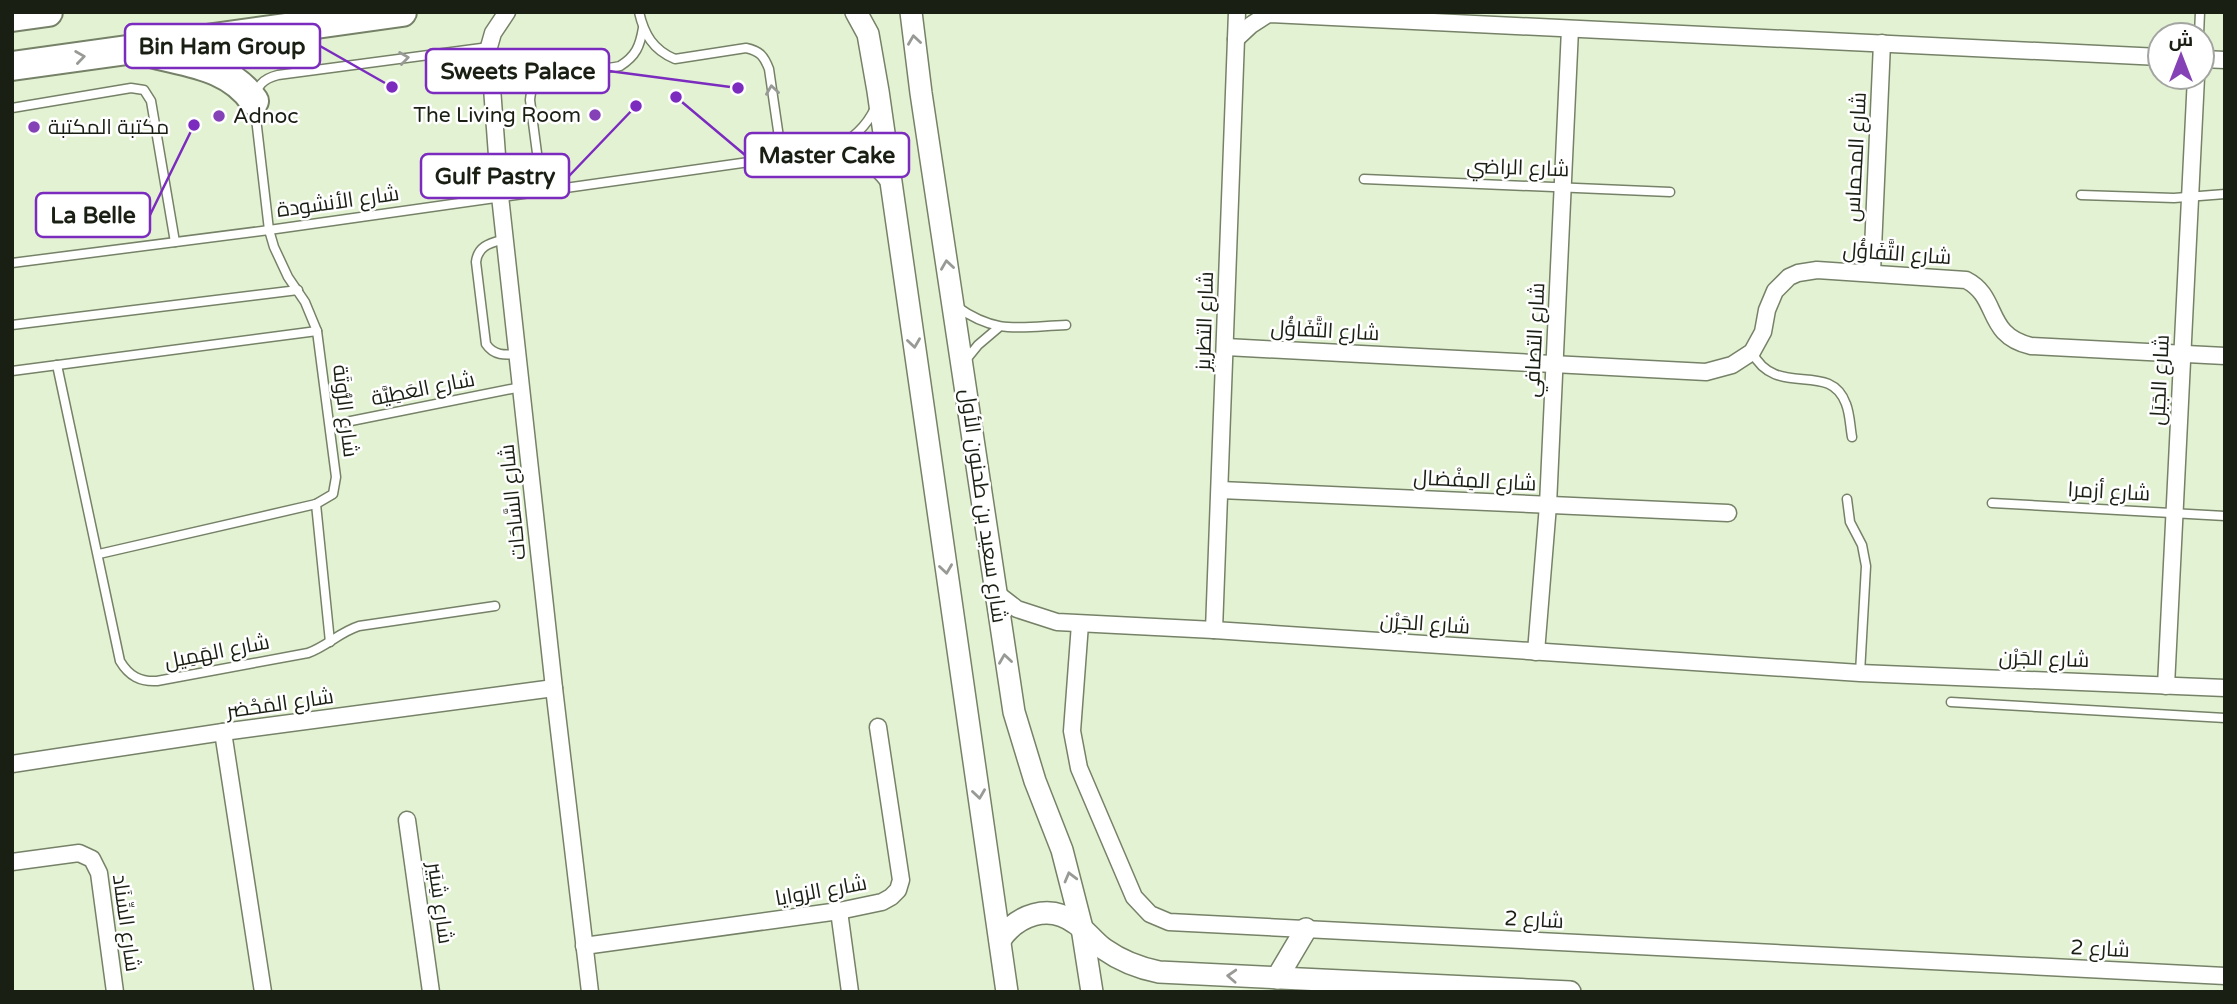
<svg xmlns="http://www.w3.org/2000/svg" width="2237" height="1004" font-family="'Varela Round',Cairo,sans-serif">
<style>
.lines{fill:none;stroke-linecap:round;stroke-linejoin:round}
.lane-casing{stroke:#768267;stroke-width:11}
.street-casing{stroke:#768267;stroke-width:19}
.secondary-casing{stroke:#768267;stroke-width:24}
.highway-casing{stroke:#768267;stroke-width:32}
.lane{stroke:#fff;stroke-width:8}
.street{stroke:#fff;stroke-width:16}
.secondary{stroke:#fff;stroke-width:21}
.highway{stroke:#fff;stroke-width:28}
.oneway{stroke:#989a95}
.poi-dot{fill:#8542b6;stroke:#fff;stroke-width:2.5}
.labels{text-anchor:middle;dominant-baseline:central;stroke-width:5;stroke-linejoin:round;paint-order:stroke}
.poi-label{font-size:21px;fill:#1a1f14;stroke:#fff;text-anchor:start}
.street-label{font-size:21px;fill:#1a1f14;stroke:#fff}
.leader{fill:none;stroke:#7b2cbf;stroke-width:2.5}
.callout-dot{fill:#7b2cbf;stroke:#fff;stroke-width:2.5}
.callout{fill:#fff;stroke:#7b2cbf;stroke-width:2.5}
.callout-label{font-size:23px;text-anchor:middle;font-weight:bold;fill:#1a1f14}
</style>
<rect width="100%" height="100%" fill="#e4f2d4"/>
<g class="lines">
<defs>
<g id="lane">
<path d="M639,12C644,34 653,50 675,59L746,48C760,51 764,56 769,69L782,158"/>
<polyline points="2199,35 2200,12"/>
<polyline points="12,108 131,88 144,90 151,101 175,242"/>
<path d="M834,150C852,138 866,128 875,108"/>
<polyline points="1364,179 1670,192"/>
<path d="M542,191L530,100C531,90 533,82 543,77C559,69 599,71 620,66C636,56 640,46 643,28"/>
<polyline points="2081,195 2174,198 2225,194"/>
<path d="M505,239C491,243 478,245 476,262L486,344C494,356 505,355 517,354"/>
<path d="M12,263L269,230L834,150C856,154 872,166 886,184"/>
<path d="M956,306C996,335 1019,327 1066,325"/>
<polyline points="12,325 298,290"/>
<path d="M1752,352C1776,400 1830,359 1846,404C1850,414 1850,426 1852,437"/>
<polyline points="965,361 978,345 998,328"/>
<path d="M57,365L120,661C129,676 140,682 157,681L308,653C327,646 340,632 359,626L495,606"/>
<polyline points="12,371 317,331"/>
<polyline points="331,425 521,387"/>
<polyline points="1847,499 1850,522 1862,545 1866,566 1860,673"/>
<polyline points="1992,503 2225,516"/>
<polyline points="316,504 330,642"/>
<path d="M99,554L316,504L333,494L336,477L317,331L305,302L288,277L274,247L269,230L254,101C257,86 262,79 278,75L489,47"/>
<polyline points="1951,702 2225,718"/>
</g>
<g id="street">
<polyline points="507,12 493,33 489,47 500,196 554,688 590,992"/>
<polyline points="1236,39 1251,25 1268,14 2160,57"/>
<polyline points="2202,59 2225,60"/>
<polyline points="1872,272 1882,43"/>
<path d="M1226,347L1706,372L1732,365L1752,352L1763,332L1767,310L1775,291L1789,277L1798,273L1817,270L1966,280C2000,297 1984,335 2031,346L2225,356"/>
<polyline points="1220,490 1728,513"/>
<polyline points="995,592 1017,609 1057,622 1214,630 1860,673 2225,688"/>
<polyline points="1080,624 1072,731 1079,768 1134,897 1150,914 1169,922 2225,976"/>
<polyline points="1214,630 1237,12"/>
<polyline points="1536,652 1548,505 1570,29"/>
<polyline points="2166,686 2196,77"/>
<polyline points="223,732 263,992"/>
<polyline points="12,764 223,732 554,688"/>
<polyline points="407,820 431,992"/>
<polyline points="12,862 79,853 92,859 99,873 115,992"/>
<polyline points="839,911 850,992"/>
<polyline points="584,946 839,911 882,902 891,897 898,890 901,880 878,727"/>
</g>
<g id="secondary">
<polyline points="856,12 868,34 878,91 1007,992"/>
<polyline points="911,12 921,93 1014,712 1035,781 1062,850 1082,928 1092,992"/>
<path d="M1000,940C1017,915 1049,903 1075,923C1086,930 1093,941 1104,949C1121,961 1139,968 1159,972L1570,992"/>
<polyline points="1277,978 1306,929"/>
</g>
<g id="highway">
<polyline points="12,17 48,12"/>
<path d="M151,53C189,63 230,66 254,101"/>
<polyline points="12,66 402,12"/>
</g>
</defs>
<!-- lane casing -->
<use href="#lane" class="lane-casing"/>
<!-- street casing -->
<use href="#street" class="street-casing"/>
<!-- secondary casing -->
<use href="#secondary" class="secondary-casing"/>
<!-- highway casing -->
<use href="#highway" class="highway-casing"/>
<!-- lane -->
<use href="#lane" class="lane"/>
<!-- street -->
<use href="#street" class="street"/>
<!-- secondary -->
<use href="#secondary" class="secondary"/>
<!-- highway -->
<use href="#highway" class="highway"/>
</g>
<!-- one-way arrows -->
<defs><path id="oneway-chevron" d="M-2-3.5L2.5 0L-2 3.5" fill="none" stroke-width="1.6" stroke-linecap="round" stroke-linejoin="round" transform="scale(1.75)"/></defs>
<g class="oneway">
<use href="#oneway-chevron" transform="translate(914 40) rotate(-98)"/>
<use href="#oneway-chevron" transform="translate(80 57) rotate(-8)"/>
<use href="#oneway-chevron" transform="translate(404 58) rotate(-8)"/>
<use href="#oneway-chevron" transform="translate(772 90) rotate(-98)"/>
<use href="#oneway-chevron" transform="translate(947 265) rotate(-98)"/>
<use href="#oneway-chevron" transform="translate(914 343) rotate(82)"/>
<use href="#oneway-chevron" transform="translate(946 569) rotate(82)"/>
<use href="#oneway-chevron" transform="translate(1005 659) rotate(-98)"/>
<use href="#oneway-chevron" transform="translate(979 794) rotate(82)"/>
<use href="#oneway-chevron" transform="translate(1070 877) rotate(-105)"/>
<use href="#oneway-chevron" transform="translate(1232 976) rotate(-177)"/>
</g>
<!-- markers -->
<g class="poi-dot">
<circle cx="595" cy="115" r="7"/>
<circle cx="219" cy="116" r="7"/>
<circle cx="34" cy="127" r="7"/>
</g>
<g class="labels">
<!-- poi labels -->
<g class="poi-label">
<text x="581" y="115" text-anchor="end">The Living Room</text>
<text x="233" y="116">Adnoc</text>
<text x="48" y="127">مكتبة المكتبة</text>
</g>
<!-- street labels -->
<g class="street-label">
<text transform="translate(1856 157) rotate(-87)">شارع المحماس</text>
<text transform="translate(1518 168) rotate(2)">شارع الراضي</text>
<text transform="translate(338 202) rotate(-8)">شارع الأنشودة</text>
<text transform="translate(1897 254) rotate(4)">شارع التَّفَاؤُل</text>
<text transform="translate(1205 321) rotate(-88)">شارع التطريز</text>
<text transform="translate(1325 331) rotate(3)">شارع التَّفَاؤُل</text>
<text transform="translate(1535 340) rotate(-87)">شارع التصافي</text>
<text transform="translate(2160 380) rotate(-87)">شارع الجَبَل</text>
<text transform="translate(423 389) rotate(-11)">شارع العَطِيَّة</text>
<text transform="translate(345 411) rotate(83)">شارع الرُّوتَة</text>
<text transform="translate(1475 481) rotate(3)">شارع المِفْضال</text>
<text transform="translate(2109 492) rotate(3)">شارع أزمرا</text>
<text transform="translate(513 502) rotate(-96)">شارع السَّاحَات</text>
<text transform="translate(983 506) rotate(82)">شارع سعيد بن طحنون الأول</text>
<text transform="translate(1425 624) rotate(4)">شارع الجَرْن</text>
<text transform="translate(217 652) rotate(-11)">شارع الهَمِيل</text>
<text transform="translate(2044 659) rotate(2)">شارع الجَرْن</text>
<text transform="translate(280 704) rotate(-8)">شارع المَحْضر</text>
<text transform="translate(821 891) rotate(-10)">شارع الزوايا</text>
<text transform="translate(440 903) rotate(82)">شارع شِبَير</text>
<text transform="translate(1534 920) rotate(3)">شارع 2</text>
<text transform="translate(126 923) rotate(82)">شارع السِّنَاد</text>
<text transform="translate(2100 949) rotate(3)">شارع 2</text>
</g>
</g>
<!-- callouts -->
<path class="leader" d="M392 87L320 46M738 88L609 71M676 97L745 155M636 106L569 176M194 125L150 215"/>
<g class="callout-dot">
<circle cx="392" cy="87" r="7"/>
<circle cx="738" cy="88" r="7"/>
<circle cx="676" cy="97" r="7"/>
<circle cx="636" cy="106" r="7"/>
<circle cx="194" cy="125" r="7"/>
</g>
<g class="callout">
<rect x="125" y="24" width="195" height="44" rx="7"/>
<rect x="426" y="49" width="183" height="44" rx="7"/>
<rect x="745" y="133" width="164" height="44" rx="7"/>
<rect x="421" y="154" width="148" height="44" rx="7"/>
<rect x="36" y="193" width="114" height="44" rx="7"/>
</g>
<g class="callout-label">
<text x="222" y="54">Bin Ham Group</text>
<text x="518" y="79">Sweets Palace</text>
<text x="827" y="163">Master Cake</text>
<text x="495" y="184">Gulf Pastry</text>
<text x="93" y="223">La Belle</text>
</g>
<!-- border -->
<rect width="2237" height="1004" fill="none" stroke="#1a1f14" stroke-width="28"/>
<!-- north arrow -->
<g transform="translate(2181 56)"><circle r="33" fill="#ffffff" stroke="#a3a5a1" stroke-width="2"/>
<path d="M0-5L12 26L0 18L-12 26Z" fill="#8542b6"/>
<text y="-10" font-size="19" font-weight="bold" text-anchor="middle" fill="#1a1f14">ش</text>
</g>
</svg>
